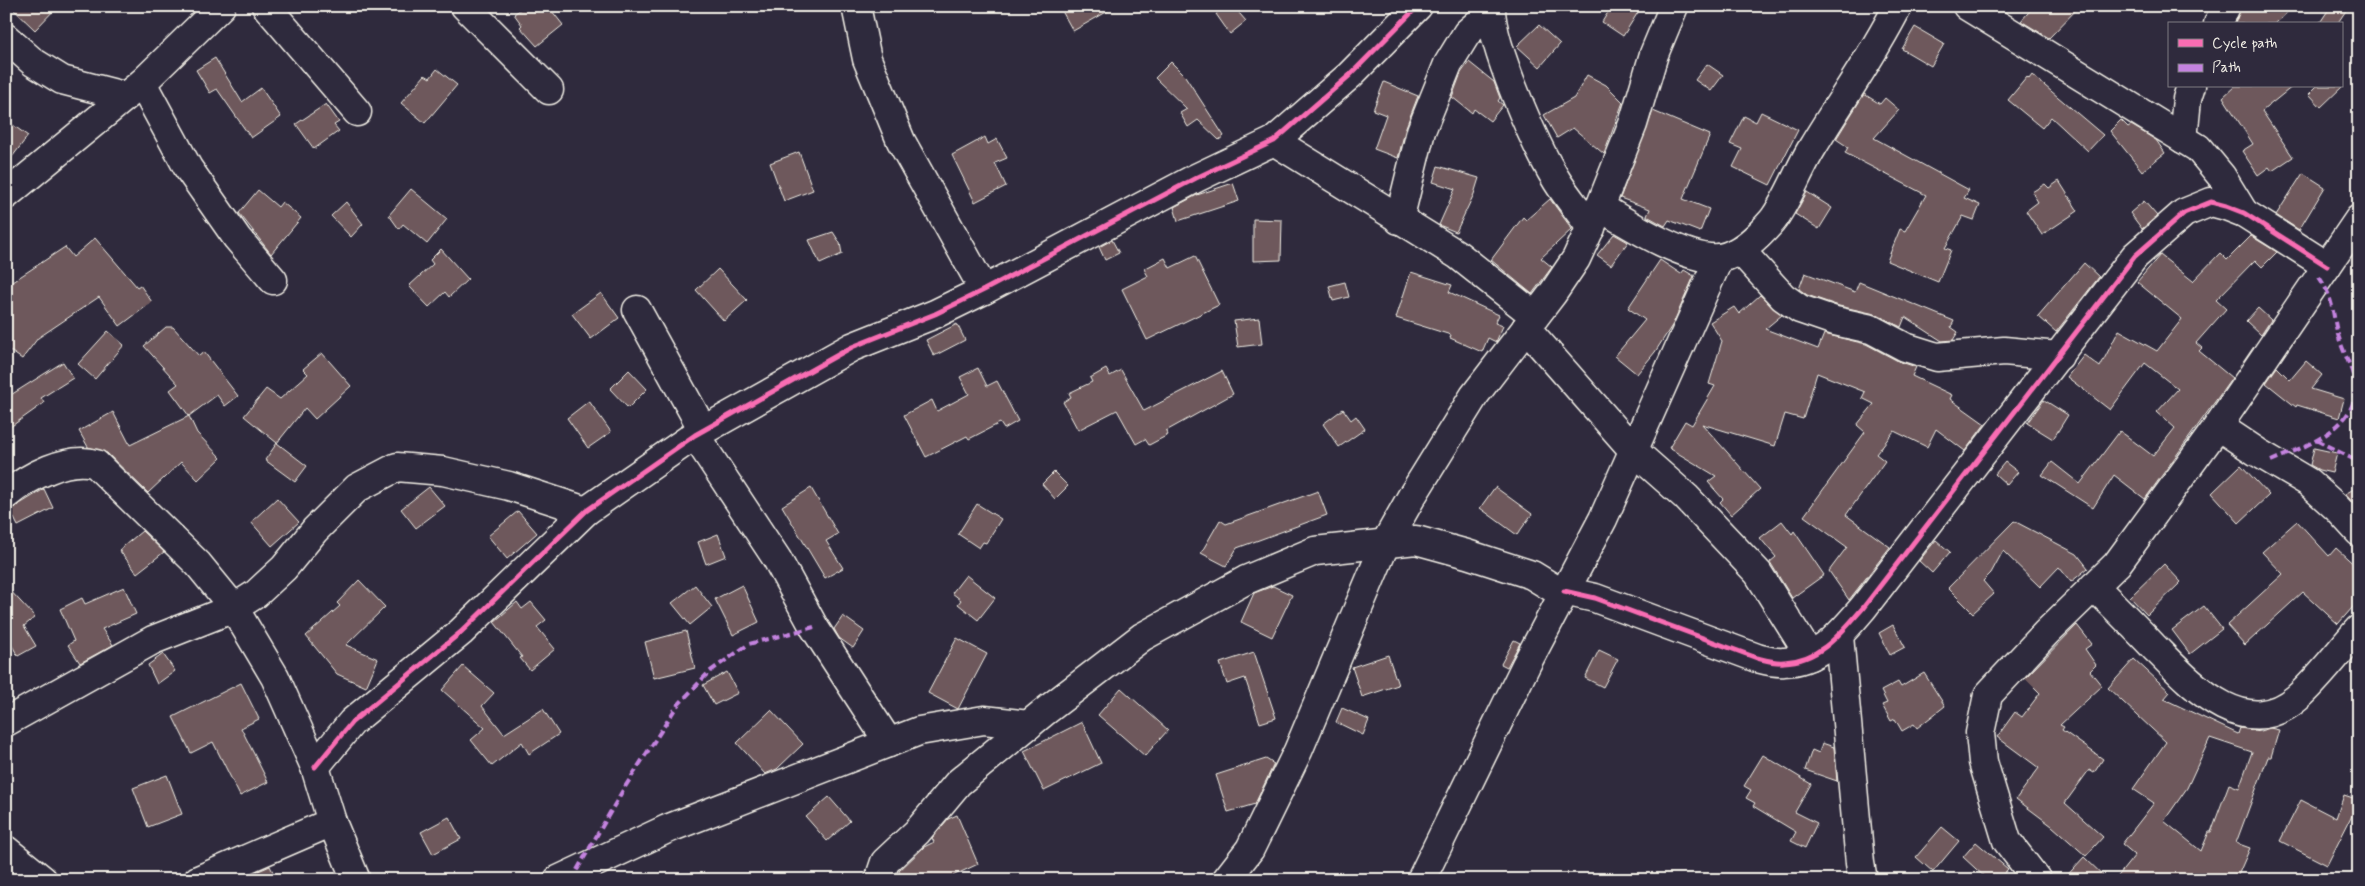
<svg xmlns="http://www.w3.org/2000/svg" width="2365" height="886" font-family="Mynerve,sans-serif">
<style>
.building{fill:#6e595b;stroke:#f4f1e8;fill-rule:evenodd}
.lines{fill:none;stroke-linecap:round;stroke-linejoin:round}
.minor-casing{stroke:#f4f1e8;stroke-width:31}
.minor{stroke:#2f2a3d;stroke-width:28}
.quiet{stroke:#c483df;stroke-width:4;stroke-dasharray:8 4;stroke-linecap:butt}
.cycleway-casing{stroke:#2f2a3d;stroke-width:8}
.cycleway{stroke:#f96db3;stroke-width:5}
</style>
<rect width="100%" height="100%" fill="#2f2a3d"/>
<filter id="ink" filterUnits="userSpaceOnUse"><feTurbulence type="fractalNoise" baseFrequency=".02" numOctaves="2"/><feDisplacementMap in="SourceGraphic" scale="10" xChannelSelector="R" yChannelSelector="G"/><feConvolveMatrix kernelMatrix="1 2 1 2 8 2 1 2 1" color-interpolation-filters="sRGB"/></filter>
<g filter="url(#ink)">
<!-- building -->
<g class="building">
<polygon points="10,6 58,6 35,30"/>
<polygon points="525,6 548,6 563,25 537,46 520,27 522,25 514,14"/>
<polygon points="1071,6 1117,6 1073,31 1062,11"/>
<polygon points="1226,6 1233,6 1246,21 1230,34 1216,14"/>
<polygon points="1612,6 1642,6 1623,36 1602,22"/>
<polygon points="2034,6 2080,6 2049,38 2021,21"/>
<polygon points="2241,6 2294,6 2275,24 2235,24"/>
<polygon points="2331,6 2349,6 2337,24 2319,24"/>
<polygon points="1539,25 1560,44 1540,67 1517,46"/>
<polygon points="1915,27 1944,44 1931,66 1902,49"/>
<polygon points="215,58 242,102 261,88 281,117 251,138 217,89 210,93 196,70"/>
<polygon points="1171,62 1185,76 1224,136 1219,140 1198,120 1188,127 1180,113 1187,109 1155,78"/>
<polygon points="1469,62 1494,82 1500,98 1498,101 1503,105 1490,121 1474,109 1472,113 1452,97 1461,73"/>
<polygon points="1707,64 1723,75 1711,91 1695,80"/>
<polygon points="437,69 457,85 425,123 401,103 425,75 430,78"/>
<polygon points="1587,75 1606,85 1623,102 1604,154 1573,128 1557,138 1544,115 1574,98"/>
<polygon points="2032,75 2103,135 2088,151 2051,117 2042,128 2008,100 2027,77 2029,79"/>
<polygon points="1384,82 1418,96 1406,127 1398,158 1374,149 1386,115 1373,110"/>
<polygon points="2235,86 2293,86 2262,111 2293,157 2272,171 2269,167 2258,175 2242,151 2253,144 2223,97"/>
<polygon points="2317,86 2343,86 2321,107 2309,94"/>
<polygon points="1864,94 1880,104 1885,98 1899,110 1874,138 1969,190 1964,198 1980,205 1974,220 1963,216 1945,248 1951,250 1938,282 1887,261 1900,229 1905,231 1926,195 1845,153 1848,147 1836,139"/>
<polygon points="326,104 339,122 334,125 339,131 314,149 296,124"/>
<polygon points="1653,111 1710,135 1683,199 1709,209 1700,232 1669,220 1665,226 1647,216 1650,209 1620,198"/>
<polygon points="1761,112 1798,130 1770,185 1733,167 1742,149 1730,144 1744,116 1756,122"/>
<polygon points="6,120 28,136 6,165"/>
<polygon points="2121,120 2128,127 2131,125 2156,140 2165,153 2142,171 2110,131"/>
<polygon points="985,137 988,144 997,139 1007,158 995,163 1006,186 975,202 952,155"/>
<polygon points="799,152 813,190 784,201 770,163"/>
<polygon points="1438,166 1479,178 1474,194 1456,232 1439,225 1455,189 1433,182"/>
<polygon points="2303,173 2325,187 2299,230 2276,215"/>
<polygon points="2059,181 2078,211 2042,235 2026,211 2038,202 2032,192 2045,184 2049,188"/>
<polygon points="1233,183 1239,201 1178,221 1174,207 1197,195"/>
<polygon points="411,189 447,219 427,244 403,224 399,229 389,215"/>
<polygon points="258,190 278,207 282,202 301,218 271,254 239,213"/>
<polygon points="1807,192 1832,208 1819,229 1795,214"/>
<polygon points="1550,199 1572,229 1541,258 1552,267 1532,294 1491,260 1523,217 1526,220"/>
<polygon points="2144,201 2157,216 2142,229 2130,213"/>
<polygon points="346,202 363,224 351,237 331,216"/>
<polygon points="1253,219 1282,220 1281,260 1253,261"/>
<polygon points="833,232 840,243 842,254 820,264 809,240"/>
<polygon points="1614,234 1628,242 1611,265 1597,255"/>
<polygon points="2251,236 2277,252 2262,267 2255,260 2216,300 2226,309 2196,343 2202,348 2199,351 2232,378 2145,499 2114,475 2093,508 2042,475 2052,462 2080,484 2120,431 2153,456 2175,428 2157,412 2178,389 2145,363 2110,410 2067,377 2084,355 2100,367 2119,330 2157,351 2182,319 2137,282 2160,255 2193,281 2220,253 2227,260"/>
<polygon points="95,238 137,287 140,285 152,302 120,326 99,297 38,338 22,359 6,348 6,286 65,247 73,257"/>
<polygon points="1112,240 1119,253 1105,260 1099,247"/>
<polygon points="441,249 468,279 449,297 445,292 429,307 409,286 433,264 430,260"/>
<polygon points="1195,256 1219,305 1147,340 1122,289 1148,276 1144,269 1165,258 1170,268"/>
<polygon points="1660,260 1681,274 1684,270 1694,276 1673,324 1655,352 1637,374 1615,356 1645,320 1628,308"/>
<polygon points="2084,263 2099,277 2056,332 2038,316"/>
<polygon points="718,269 747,300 724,321 696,290"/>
<polygon points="1411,272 1452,285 1449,292 1499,315 1495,323 1503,326 1496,342 1488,338 1482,352 1450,338 1451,335 1396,318"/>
<polygon points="1805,273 1855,292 1859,282 1954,321 1951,327 1958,332 1953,340 1942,341 1905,317 1901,327 1875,314 1839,306 1807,295 1799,289"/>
<polygon points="1345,282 1349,297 1333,301 1329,286"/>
<polygon points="601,293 619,318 591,339 572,314"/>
<polygon points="1760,295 1782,315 1765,329 1818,349 1824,334 1866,344 1898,361 1916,367 1912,376 1952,395 1950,399 1985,424 1965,451 1936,429 1927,447 1894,431 1876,454 1885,461 1846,515 1890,547 1849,600 1829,571 1847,547 1804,516 1865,432 1857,425 1874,404 1862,398 1865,392 1817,373 1803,419 1785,414 1775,446 1702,424 1760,489 1731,515 1720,502 1723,499 1708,482 1716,476 1669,448 1685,421 1692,425 1715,386 1709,384 1722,341 1710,322 1734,307 1739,314"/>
<polygon points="2258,308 2271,320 2261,335 2246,321"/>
<polygon points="1259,318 1262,344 1238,347 1234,321"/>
<polygon points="957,324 965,340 934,356 926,340"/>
<polygon points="166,327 173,327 199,356 204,352 238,396 225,406 217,395 189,416 170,390 178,384 144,346"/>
<polygon points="108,331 124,345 95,379 78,364"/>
<polygon points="322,353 351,386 315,419 305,408 277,443 244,416 266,389 280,399 308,374 303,369"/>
<polygon points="2306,361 2322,375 2311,389 2344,399 2339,418 2297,405 2296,407 2266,383 2277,367 2290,380"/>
<polygon points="63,362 73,378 41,398 44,403 6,430 6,398"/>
<polygon points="978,368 987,386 997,381 1018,421 1004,429 1000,423 969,439 967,436 926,457 904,415 932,400 937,411 969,394 960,377"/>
<polygon points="1106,369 1110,376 1121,370 1144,411 1222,371 1233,394 1166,431 1168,435 1149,445 1145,439 1136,444 1117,410 1078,430 1063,402 1071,397 1069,393 1092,382 1090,378"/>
<polygon points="629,370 647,389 628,408 610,389"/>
<polygon points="2044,400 2068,415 2053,439 2027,423"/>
<polygon points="589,401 611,432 588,448 567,418"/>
<polygon points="1343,409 1351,420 1356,416 1365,429 1339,447 1323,424"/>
<polygon points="113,412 130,445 189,416 197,433 221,458 198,480 181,462 148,493 107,453 88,447 79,431"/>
<polygon points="277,443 307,466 295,482 265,460"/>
<polygon points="2314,448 2337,453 2332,473 2319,470 2310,465"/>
<polygon points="2005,462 2018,472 2007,485 1995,474"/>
<polygon points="2241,465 2269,495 2239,523 2212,493"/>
<polygon points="1054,472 1068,486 1055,499 1042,484"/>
<polygon points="2359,486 2359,509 2345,494"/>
<polygon points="429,487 445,506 416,528 401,509"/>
<polygon points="1495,487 1532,514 1517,535 1480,508"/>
<polygon points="811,488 838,534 826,541 843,568 825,578 782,506"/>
<polygon points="44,489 53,508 18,526 10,510"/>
<polygon points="1318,491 1327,515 1237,548 1226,566 1201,553 1220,520 1226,524"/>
<polygon points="277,498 299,522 272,546 251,522"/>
<polygon points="977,504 1001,519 986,543 983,542 979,548 958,534"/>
<polygon points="518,511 537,533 507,559 488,536"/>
<polygon points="1782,521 1792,534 1794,531 1824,575 1792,598 1770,562 1776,557 1760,538"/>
<polygon points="2014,521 2077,554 2088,568 2071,582 2059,567 2040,587 2003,551 1991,573 1983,581 1994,594 1973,613 1948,588"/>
<polygon points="2297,521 2329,556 2336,548 2359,569 2359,600 2338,624 2303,592 2245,645 2227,625 2283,574 2262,552"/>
<polygon points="142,531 164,552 137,573 119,550"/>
<polygon points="718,534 726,556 706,564 698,542"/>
<polygon points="1936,540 1950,552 1932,573 1919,561"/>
<polygon points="2164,564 2181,582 2147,615 2130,597"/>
<polygon points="966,575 995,598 978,620 958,604 961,600 952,593"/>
<polygon points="359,580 385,607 346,645 378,659 366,687 337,674 306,636 340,606 337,603"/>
<polygon points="695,585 712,607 690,625 672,603"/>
<polygon points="742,585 759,622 733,635 715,599"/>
<polygon points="6,586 35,617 24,626 36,646 18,656 6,635"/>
<polygon points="1273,586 1292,595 1272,637 1241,622 1254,593"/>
<polygon points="124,587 136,614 102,629 113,645 80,663 68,645 74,641 60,609 82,598 85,604"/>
<polygon points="517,602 522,609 531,602 546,620 537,627 555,649 530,670 520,658 522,657 494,622"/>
<polygon points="2204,606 2222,629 2190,654 2172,630"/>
<polygon points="843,616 864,631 853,648 839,638 834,629"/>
<polygon points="1893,625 1905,647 1890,655 1879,633"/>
<polygon points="2077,625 2092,644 2085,649 2096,665 2090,671 2102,686 2060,725 2064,727 2062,730 2103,759 2094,773 2089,770 2065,803 2103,837 2086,856 2052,826 2016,799 2039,768 1997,737 2015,712 2022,717 2040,693 2025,678"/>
<polygon points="686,631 695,668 654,678 645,642"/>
<polygon points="957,638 987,654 958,709 928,693"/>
<polygon points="1514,640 1520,643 1507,667 1501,664"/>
<polygon points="1599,650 1618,659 1603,687 1585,678"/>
<polygon points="1254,652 1276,718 1260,723 1245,678 1227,684 1220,663"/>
<polygon points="163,654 175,671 157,684 148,665"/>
<polygon points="1388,655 1398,685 1362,697 1352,667"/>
<path d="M2134,659L2170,692L2164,699L2238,734L2240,728L2260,731L2270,728L2279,730L2271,757H2268L2236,843L2250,848L2236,880H2115L2135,855L2122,844L2154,803L2133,789L2166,742L2108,688ZM2210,738L2252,752L2239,788L2229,784L2211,832H2209L2201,851L2164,821L2187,788Z"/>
<polygon points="463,666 494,693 482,706 504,734 543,709 559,734 529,754 522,742 492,766 471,740 485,728 442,690"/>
<polygon points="727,672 738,693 714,705 703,685"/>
<polygon points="1924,673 1945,706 1917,728 1914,724 1902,731 1895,719 1891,721 1882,705 1887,703 1881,691 1898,682 1901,687"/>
<polygon points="241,683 259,719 241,728 268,782 240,796 213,742 191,753 173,717"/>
<polygon points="1121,688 1168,730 1145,756 1098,715"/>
<polygon points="1342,708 1369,720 1363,735 1336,722"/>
<polygon points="771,710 803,744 777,769 765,774 737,743"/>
<polygon points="1082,722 1101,763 1044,791 1024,751"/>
<polygon points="1822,743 1834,747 1837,781 1805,770 1812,750 1819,753"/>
<polygon points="1763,755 1811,784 1795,812 1817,823 1805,848 1791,841 1796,832 1753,806 1755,803 1746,798 1751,790 1744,786"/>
<polygon points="1266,759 1274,764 1255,804 1228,812 1216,775"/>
<polygon points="167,775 182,814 148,827 133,788"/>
<polygon points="2344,795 2359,800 2359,802 2327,865 2280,841 2301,800 2336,818"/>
<polygon points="829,797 850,821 827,841 806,817"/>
<polygon points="957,815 978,864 944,880 901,880 899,871 924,847 934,842 932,838 948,819"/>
<polygon points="449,817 461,839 433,854 421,832"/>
<polygon points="1942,827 1959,841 1933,872 1916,857"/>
<polygon points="1976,842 2008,869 1998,880 1988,880 1963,857"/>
<polygon points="2084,857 2108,880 2063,880"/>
<polygon points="270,866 277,880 238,880"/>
</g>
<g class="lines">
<defs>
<g id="minor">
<polyline points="266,6 357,112"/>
<polyline points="465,6 549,90"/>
<polyline points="856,6 867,59 901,141 984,290"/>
<path d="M1491,6C1490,44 1536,147 1557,181C1567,197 1580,212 1591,228"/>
<polyline points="1967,6 2198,148 2222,177 2244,213"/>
<polyline points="2218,24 2226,6"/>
<polyline points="6,38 33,62 62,80 124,96"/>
<polyline points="142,83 188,168 237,238 273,280"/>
<polyline points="2183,139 2187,99 2191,86"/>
<polyline points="1274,141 1458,255 1535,316"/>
<polyline points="6,195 142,83 221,6"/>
<path d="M1600,207C1628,224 1688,262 1720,258C1741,254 1758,237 1772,221C1786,204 1799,169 1812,148C1840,101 1873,56 1898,6"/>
<polyline points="1399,220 1421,131 1448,64 1467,33 1490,13"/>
<polyline points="1741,251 1783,297 1800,309 1835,321 1871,329 1905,347 1937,357 2004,351 2059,356"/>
<polyline points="637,310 703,430"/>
<polyline points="1526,328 1634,451 1686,497 1758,573 1810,656"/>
<polyline points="2218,426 2257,452 2308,482 2337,508 2359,532"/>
<polyline points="695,435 777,559 814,627 889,743"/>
<path d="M6,495C28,477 68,455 96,464L198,564L234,608L275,677L315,767L332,822L356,880"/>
<path d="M2094,586C2114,606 2134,626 2153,646C2190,683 2243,744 2297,698C2318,680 2340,650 2359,629"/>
<path d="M1564,591L1595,598L1757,658C1765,660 1775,663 1784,662C1820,661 1841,633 1863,608L2135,256L2184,213L2211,202L2226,206L2244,213L2327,266"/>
<polyline points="1839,636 1860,863 1863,880"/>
<polyline points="6,722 153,640 234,608 256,594 284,568 315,530 357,488 397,467 443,471 509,486 586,511"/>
<polyline points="315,767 352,722 461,632 586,511 695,435 852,347 935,314 984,290 1196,178 1274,141 1350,75 1418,6"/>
<polyline points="6,850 43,880"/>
<polyline points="198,880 332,822"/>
<polyline points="558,880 667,829 919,731 984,720 1029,725"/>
<polyline points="879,880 885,862 917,832 958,783 1043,713 1142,637 1246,580 1315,551 1416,540 1467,554 1532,575 1563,594"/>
<polyline points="1226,880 1250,849 1298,751 1386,542 1412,496 1474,396 1553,293 1576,259 1600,207 1633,124 1654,54 1674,6"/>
<polyline points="1421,880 1526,665 1603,519 1719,258"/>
<polyline points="2037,880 2007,841 1983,762 1980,733 1988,695 2046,633 2117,564 2218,426 2359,219"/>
</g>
</defs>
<!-- minor casing -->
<use href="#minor" class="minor-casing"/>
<!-- minor -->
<use href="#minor" class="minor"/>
<!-- quiet -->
<g class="quiet">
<polyline points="2316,440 2359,462"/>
<path d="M2271,461C2303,447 2360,428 2355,384C2353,369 2345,356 2340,341C2331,315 2336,302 2319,277"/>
<polyline points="577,870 623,790 677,706 709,672 749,644 814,627"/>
</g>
<defs>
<g id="cycleway">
<path d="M1564,591L1595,598L1757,658C1765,660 1775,663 1784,662C1820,661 1841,633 1863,608L2135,256L2184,213L2211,202L2226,206L2244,213L2327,266"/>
<polyline points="315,767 352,722 461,632 586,511 695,435 852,347 935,314 984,290 1196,178 1274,141 1350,75 1418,6"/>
</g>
</defs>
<!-- cycleway casing -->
<use href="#cycleway" class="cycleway-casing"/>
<!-- cycleway -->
<use href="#cycleway" class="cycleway"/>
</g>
</g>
<!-- margin -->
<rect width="2365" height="886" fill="none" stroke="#2f2a3d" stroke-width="25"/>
<rect x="12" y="12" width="2340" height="861" fill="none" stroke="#f4f1e8" stroke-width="2" filter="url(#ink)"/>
<!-- legend -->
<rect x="2168" y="22" width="175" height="65" fill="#2f2a3d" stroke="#7e7a81"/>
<rect x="2178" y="39" width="25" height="8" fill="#f96db3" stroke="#7e7a81"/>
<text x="2212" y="48" font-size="15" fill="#f4f1e8">Cycle path</text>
<rect x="2178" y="64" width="25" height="8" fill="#c483df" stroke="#7e7a81"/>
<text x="2212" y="72" font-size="15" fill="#f4f1e8">Path</text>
</svg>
